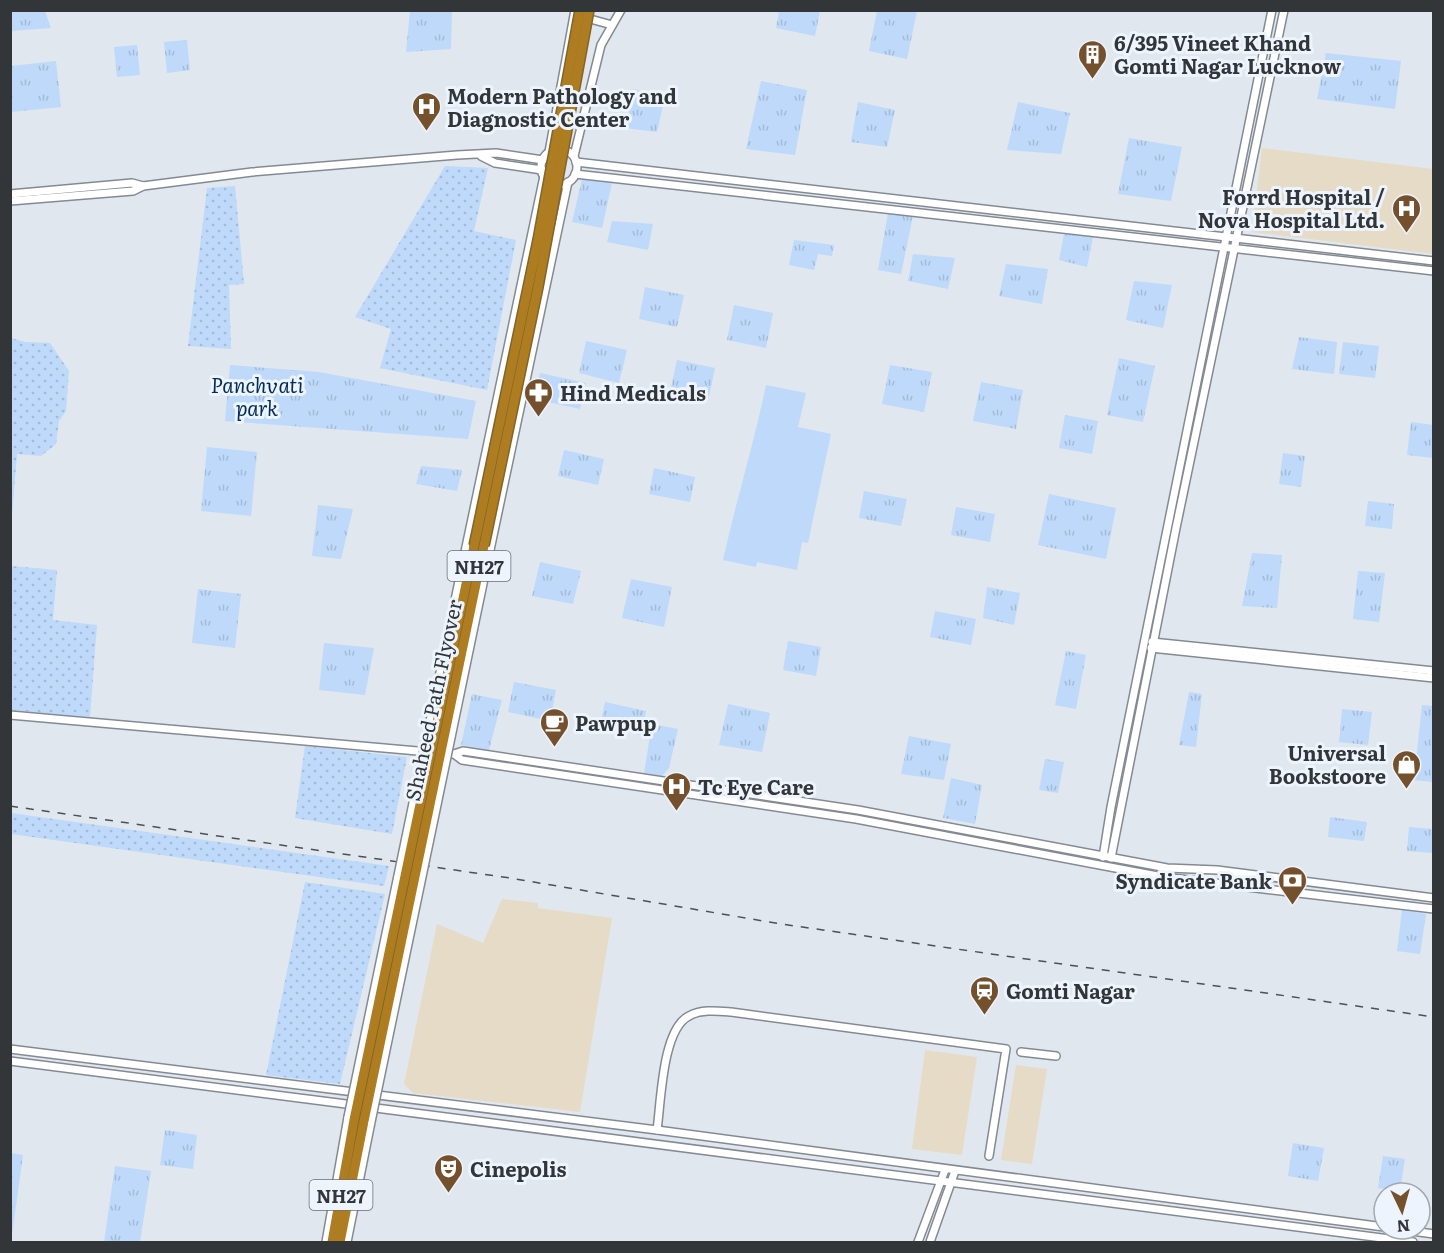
<svg xmlns="http://www.w3.org/2000/svg" width="1444" height="1253" font-family="Literata,serif">
<style>
.commercial{fill:#e6dbc7}
.grass{fill:url(#grass-dots)}
.park{fill:url(#park-tufts)}
.garden{fill:#bed9fa}
.lines{fill:none;stroke-linecap:round;stroke-linejoin:round}
.minor-casing{stroke:#848a92;stroke-width:10}
.highway-casing{stroke:#836429;stroke-width:12}
.minor{stroke:#fff;stroke-width:7}
.highway{stroke:#ae7d21;stroke-width:9}
.rail{stroke:#4d5154;stroke-width:1.5;stroke-dasharray:8 8;stroke-linecap:butt}
.minor-bridge-casing{stroke:#848a92;stroke-width:10;stroke-linecap:butt}
.highway-bridge-casing{stroke:#836429;stroke-width:12;stroke-linecap:butt}
.minor-bridge{stroke:#fff;stroke-width:7}
.highway-bridge{stroke:#ae7d21;stroke-width:9}
.labels{text-anchor:middle;dominant-baseline:central;stroke-width:6;stroke-linejoin:round;paint-order:stroke}
.shield{fill:#edf4fd;stroke:#6b6f74;stroke-width:1.5}
.shield-label{font-size:18px;font-weight:bold;fill:#333639}
.poi-label{font-size:20px;font-weight:bold;fill:#333639;stroke:#edf4fd;text-anchor:start}
.park-label{font-size:20px;font-style:italic;fill:#042d55;stroke:#edf4fd}
.street-label{font-size:20px;fill:#333639;stroke:#edf4fd}
</style>
<defs>
<pattern id="grass-dots" width="8" height="8" patternUnits="userSpaceOnUse" patternTransform="scale(1.5)"><rect width="8" height="8" fill="#bed9fa"/><path d="M2 2h.1M6 6h.1" fill="none" stroke="#a4bbd7" stroke-width="1.8" stroke-linecap="round"/></pattern>
<pattern id="park-tufts" width="24" height="20" patternUnits="userSpaceOnUse" patternTransform="scale(1.5)"><rect width="24" height="20" fill="#bed9fa"/><path d="M3 7l-1-3M5 7V3M7 7l1-3M15 17l-1-3M17 17v-4M19 17l1-3" fill="none" stroke="#a4bbd7"/></pattern>
</defs>
<rect width="100%" height="100%" fill="#e0e7ef"/>
<!-- commercial -->
<g class="commercial">
<polygon points="1262,148 1433,169 1433,254 1252,232"/>
<polygon points="502,899 538,903 538,908 612,918 580,1112 413,1093 404,1084 437,924 483,943"/>
<polygon points="925,1050 977,1057 962,1155 912,1149"/>
<polygon points="1016,1065 1047,1069 1032,1164 1001,1160"/>
</g>
<!-- grass -->
<g class="grass">
<polygon points="445,166 488,168 474,231 516,240 487,390 380,368 391,329 355,317"/>
<polygon points="235,186 244,284 229,285 231,349 188,346 207,188"/>
<polygon points="11,338 25,342 50,343 69,371 66,411 59,421 56,444 41,456 17,454 11,527"/>
<polygon points="11,566 57,570 53,620 97,625 90,717 11,710"/>
<polygon points="305,746 407,757 392,834 295,818"/>
<polygon points="11,813 389,866 384,886 11,834"/>
<polygon points="305,882 385,894 340,1084 266,1075"/>
</g>
<!-- park -->
<g class="park">
<polygon points="11,10 45,11 51,28 11,31"/>
<polygon points="410,11 452,11 451,49 406,52"/>
<polygon points="779,11 820,11 815,36 776,28"/>
<polygon points="877,11 917,11 907,59 869,51"/>
<polygon points="187,40 190,70 167,73 164,42"/>
<polygon points="137,45 140,75 117,77 114,47"/>
<polygon points="1326,53 1401,61 1395,109 1317,99"/>
<polygon points="56,61 61,107 11,112 11,66"/>
<polygon points="761,81 807,90 795,155 746,149"/>
<polygon points="634,89 665,97 657,132 625,128"/>
<polygon points="858,102 895,110 887,147 851,142"/>
<polygon points="1018,102 1070,113 1061,154 1007,150"/>
<polygon points="1129,138 1182,147 1171,201 1118,194"/>
<polygon points="582,179 612,183 602,228 572,222"/>
<polygon points="888,213 913,216 901,274 878,270"/>
<polygon points="612,221 653,224 648,250 607,242"/>
<polygon points="1064,234 1093,237 1087,267 1059,260"/>
<polygon points="794,240 834,245 832,256 818,254 814,270 789,265"/>
<polygon points="913,254 955,258 948,289 908,281"/>
<polygon points="1006,264 1048,269 1042,304 999,296"/>
<polygon points="1134,281 1172,285 1163,328 1126,320"/>
<polygon points="645,287 684,295 677,327 639,319"/>
<polygon points="734,305 773,313 766,348 727,340"/>
<polygon points="1299,337 1337,342 1334,374 1292,369"/>
<polygon points="586,341 627,350 619,383 579,373"/>
<polygon points="1343,342 1379,346 1375,378 1339,374"/>
<polygon points="1119,358 1155,366 1143,422 1107,415"/>
<polygon points="677,360 715,368 708,401 670,392"/>
<polygon points="230,365 319,372 476,401 468,439 225,421"/>
<polygon points="890,365 932,372 924,412 882,404"/>
<polygon points="540,373 586,383 580,409 534,399"/>
<polygon points="981,382 1023,390 1016,429 973,421"/>
<polygon points="1065,415 1098,421 1092,454 1059,448"/>
<polygon points="1411,422 1433,425 1433,458 1407,455"/>
<polygon points="207,447 257,452 251,516 201,511"/>
<polygon points="564,450 604,459 598,485 558,476"/>
<polygon points="1283,453 1305,456 1301,487 1279,484"/>
<polygon points="421,466 462,470 457,491 416,484"/>
<polygon points="654,468 695,477 690,502 649,494"/>
<polygon points="864,491 907,499 901,526 859,518"/>
<polygon points="1049,494 1116,508 1106,559 1038,545"/>
<polygon points="1368,501 1394,504 1392,529 1365,526"/>
<polygon points="318,505 353,509 341,559 312,556"/>
<polygon points="956,507 995,514 990,542 951,535"/>
<polygon points="1252,553 1282,555 1277,608 1242,606"/>
<polygon points="540,562 581,571 573,604 532,596"/>
<polygon points="1358,571 1385,573 1379,622 1353,619"/>
<polygon points="631,579 672,587 664,627 622,618"/>
<polygon points="987,587 1020,593 1014,625 983,618"/>
<polygon points="198,589 241,594 235,648 192,643"/>
<polygon points="935,611 976,619 971,645 930,637"/>
<polygon points="788,641 821,647 816,676 783,670"/>
<polygon points="324,643 374,648 365,695 319,690"/>
<polygon points="1066,651 1086,655 1076,709 1055,705"/>
<polygon points="514,682 556,690 550,721 508,712"/>
<polygon points="1189,692 1202,694 1196,747 1179,745"/>
<polygon points="472,694 502,700 489,750 461,745"/>
<polygon points="605,702 646,711 641,735 600,726"/>
<polygon points="728,704 770,713 762,752 719,745"/>
<polygon points="1422,705 1433,706 1433,782 1414,780"/>
<polygon points="1342,709 1372,712 1368,745 1339,742"/>
<polygon points="652,724 678,729 669,768 662,776 644,773"/>
<polygon points="909,736 951,744 944,780 901,774"/>
<polygon points="1045,759 1064,762 1058,793 1039,790"/>
<polygon points="951,778 982,785 975,824 943,818"/>
<polygon points="1330,817 1367,822 1364,841 1328,837"/>
<polygon points="1409,827 1433,829 1433,853 1407,851"/>
<polygon points="1402,910 1426,914 1420,954 1397,951"/>
<polygon points="165,1130 197,1135 193,1169 160,1165"/>
<polygon points="1293,1143 1324,1148 1318,1181 1288,1176"/>
<polygon points="11,1153 23,1155 11,1242 10,1242"/>
<polygon points="1383,1156 1405,1159 1400,1191 1378,1188"/>
<polygon points="115,1166 151,1171 140,1242 104,1242"/>
</g>
<!-- garden -->
<path class="garden" d="M766,385L806,393L798,427L831,434L808,543L802,542L797,570L757,562L756,567L723,560C736,501 754,444 766,385Z"/>
<g class="lines">
<defs>
<g id="minor">
<polyline points="583,17 612,25"/>
<circle cx="559" cy="167" r="18"/>
<polyline points="549,152 575,10"/>
<polyline points="481,156 495,163 542,170"/>
<polyline points="574,156 601,45 621,10"/>
<polyline points="576,162 1434,261"/>
<polyline points="575,174 1434,271"/>
<polyline points="10,194 132,183 143,186"/>
<polyline points="10,201 133,191 143,186 252,172 457,155 496,153 543,160"/>
<polyline points="466,547 544,176"/>
<polyline points="490,550 568,182"/>
<polyline points="1152,642 1434,671"/>
<polyline points="1151,648 1434,678"/>
<polyline points="10,715 429,752"/>
<polyline points="443,753 454,754 463,751 858,810 1167,868 1217,870 1434,898"/>
<polyline points="454,754 462,760 856,819 1163,877 1434,909"/>
<polyline points="1103,857 1111,807 1272,10"/>
<polyline points="1111,858 1176,528 1284,10"/>
<polyline points="10,1049 657,1130 1384,1227"/>
<polyline points="1021,1052 1056,1056"/>
<polyline points="10,1061 354,1105"/>
<polyline points="368,1107 1413,1242"/>
<path d="M657,1130C661,1103 662,1029 689,1016C701,1009 718,1011 731,1012L1006,1049L989,1156"/>
<polyline points="1397,1229 1434,1234"/>
<polyline points="326,1242 348,1117"/>
<polyline points="347,1242 371,1122"/>
<polyline points="918,1242 945,1170"/>
<polyline points="930,1242 955,1171"/>
</g>
<g id="highway">
<polyline points="332,1242 354,1120"/>
<polyline points="340,1242 364,1121"/>
</g>
</defs>
<!-- minor casing -->
<use href="#minor" class="minor-casing"/>
<!-- highway casing -->
<use href="#highway" class="highway-casing"/>
<!-- minor -->
<use href="#minor" class="minor"/>
<!-- highway -->
<use href="#highway" class="highway"/>
<!-- rail -->
<polyline class="rail" points="10,806 510,878 781,924 1434,1017"/>
<defs>
<g id="minor-bridge">
<polyline points="348,1117 466,547"/>
<polyline points="371,1122 490,550"/>
</g>
<g id="highway-bridge">
<polyline points="354,1120 538,240 580,10"/>
<polyline points="364,1121 538,287 589,10"/>
</g>
</defs>
<!-- minor-bridge casing -->
<use href="#minor-bridge" class="minor-bridge-casing"/>
<!-- highway-bridge casing -->
<use href="#highway-bridge" class="highway-bridge-casing"/>
<!-- minor-bridge -->
<use href="#minor-bridge" class="minor-bridge"/>
<!-- highway-bridge -->
<use href="#highway-bridge" class="highway-bridge"/>
</g>
<!-- icons -->
<defs>
<symbol id="building-pin" viewBox="-11 -11 22 30"><path d="M0 17L-7.5 6A9.5 9.5 0 1 1 7.5 6Z" fill="#75502c" stroke="#edf4fd"/><path d="M-4-6H4V6H1V3H-1V6H-4ZM-2.5-4.3h1.7v1.8h-1.7ZM.8-4.3h1.7v1.8H.8ZM-2.5-1h1.7V.8h-1.7ZM.8-1h1.7V.8H.8Z" fill="#fff"/></symbol>
<symbol id="hospital-pin" viewBox="-11 -11 22 30"><path d="M0 17L-7.5 6A9.5 9.5 0 1 1 7.5 6Z" fill="#75502c" stroke="#edf4fd"/><path d="M-5-5h3v3.5h4V-5h3V5h-3V1.5h-4V5h-3Z" fill="#fff"/></symbol>
<symbol id="pharmacy-pin" viewBox="-11 -11 22 30"><path d="M0 17L-7.5 6A9.5 9.5 0 1 1 7.5 6Z" fill="#75502c" stroke="#edf4fd"/><path d="M-2-6h4v4h4v4h-4v4h-4v-4h-4v-4h4Z" fill="#fff"/></symbol>
<symbol id="cafe-pin" viewBox="-11 -11 22 30"><path d="M0 17L-7.5 6A9.5 9.5 0 1 1 7.5 6Z" fill="#75502c" stroke="#edf4fd"/><path d="M-5.5-4.5H6V0H3Q3 3.5 0 3.5H-2.5Q-5.5 3.5-5.5 0ZM3-3.2v2h1.7v-2ZM-6 4.5H4V6H-6Z" fill="#fff"/></symbol>
<symbol id="shop-pin" viewBox="-11 -11 22 30"><path d="M0 17L-7.5 6A9.5 9.5 0 1 1 7.5 6Z" fill="#75502c" stroke="#edf4fd"/><path d="M-5-2.5h2.3a2.7 3.5 0 0 1 5.4 0H5L5.5 6h-11ZM-1.5-2.5h3a1.5 2.3 0 0 0-3 0Z" fill="#fff"/></symbol>
<symbol id="bank-pin" viewBox="-11 -11 22 30"><path d="M0 17L-7.5 6A9.5 9.5 0 1 1 7.5 6Z" fill="#75502c" stroke="#edf4fd"/><path d="M-6-4H6V4H-6ZM0-2.3a2.3 2.3 0 1 0 0 4.6a2.3 2.3 0 1 0 0-4.6Z" fill="#fff"/></symbol>
<symbol id="station-pin" viewBox="-11 -11 22 30"><path d="M0 17L-7.5 6A9.5 9.5 0 1 1 7.5 6Z" fill="#75502c" stroke="#edf4fd"/><path d="M-3-6H3Q5-6 5-4V2Q5 4 3 4L4.5 6H3L1.5 4h-3L-3 6H-4.5L-3 4Q-5 4-5 2V-4Q-5-6-3-6ZM-3.5-4v3h7v-3ZM-3.5 1v1.5H-2V1ZM2 1v1.5H3.5V1Z" fill="#fff"/></symbol>
<symbol id="theatre-pin" viewBox="-11 -11 22 30"><path d="M0 17L-7.5 6A9.5 9.5 0 1 1 7.5 6Z" fill="#75502c" stroke="#edf4fd"/><path d="M-5-5.5Q0-4 5-5.5V0Q5 5 0 6Q-5 5-5 0ZM-3.3-2.5H-1v1.5H-3.3ZM1-2.5H3.3v1.5H1ZM-2.8 1Q0 5.5 2.8 1Z" fill="#fff"/></symbol>
</defs>
<g fill-rule="evenodd">
<use href="#building-pin" x="1076" y="38" width="33" height="45"/>
<use href="#hospital-pin" x="410" y="90" width="33" height="45"/>
<use href="#hospital-pin" x="1390" y="192" width="33" height="45"/>
<use href="#pharmacy-pin" x="522" y="376" width="33" height="45"/>
<use href="#cafe-pin" x="538" y="706" width="33" height="45"/>
<use href="#shop-pin" x="1390" y="748" width="33" height="45"/>
<use href="#hospital-pin" x="660" y="770" width="33" height="45"/>
<use href="#bank-pin" x="1276" y="864" width="33" height="45"/>
<use href="#station-pin" x="968" y="974" width="33" height="45"/>
<use href="#theatre-pin" x="432" y="1152" width="33" height="45"/>
</g>
<g class="labels">
<!-- shield labels -->
<g class="shield">
<rect x="447.5" y="551" width="63" height="30" rx="4.5"/>
<rect x="309.5" y="1180" width="63" height="30" rx="4.5"/>
</g>
<g class="shield-label">
<text x="479" y="566">NH27</text>
<text x="341" y="1195">NH27</text>
</g>
<!-- poi labels -->
<g class="poi-label">
<text x="1114" y="42">6/395 Vineet Khand<tspan x="1114" dy="23">Gomti Nagar Lucknow</tspan></text>
<text x="447" y="95">Modern Pathology and<tspan x="447" dy="23">Diagnostic Center</tspan></text>
<text x="1385" y="196" text-anchor="end">Forrd Hospital /<tspan x="1385" dy="23">Nova Hospital Ltd.</tspan></text>
<text x="560" y="392">Hind Medicals</text>
<text x="575" y="722">Pawpup</text>
<text x="1386" y="752" text-anchor="end">Universal<tspan x="1386" dy="23">Bookstoore</tspan></text>
<text x="698" y="786">Tc Eye Care</text>
<text x="1272" y="880" text-anchor="end">Syndicate Bank</text>
<text x="1006" y="990">Gomti Nagar</text>
<text x="470" y="1168">Cinepolis</text>
</g>
<!-- park labels -->
<g class="park-label">
<text x="257" y="384">Panchvati<tspan x="257" dy="23">park</tspan></text>
</g>
<!-- street labels -->
<g class="street-label">
<text transform="translate(432 700) rotate(-78)">Shaheed Path Flyover</text>
</g>
</g>
<!-- border -->
<rect width="1444" height="1253" fill="none" stroke="#333639" stroke-width="24"/>
<!-- north arrow -->
<g transform="translate(1402 1211) rotate(175)"><circle r="28" fill="#edf4fd" stroke="#a3a8af" stroke-width="1.5"/>
<path d="M0-4.5L10 22L0 15L-10 22Z" fill="#75502c"/>
<text y="-9" font-size="16" font-weight="bold" text-anchor="middle" fill="#333639">N</text>
</g>
</svg>
